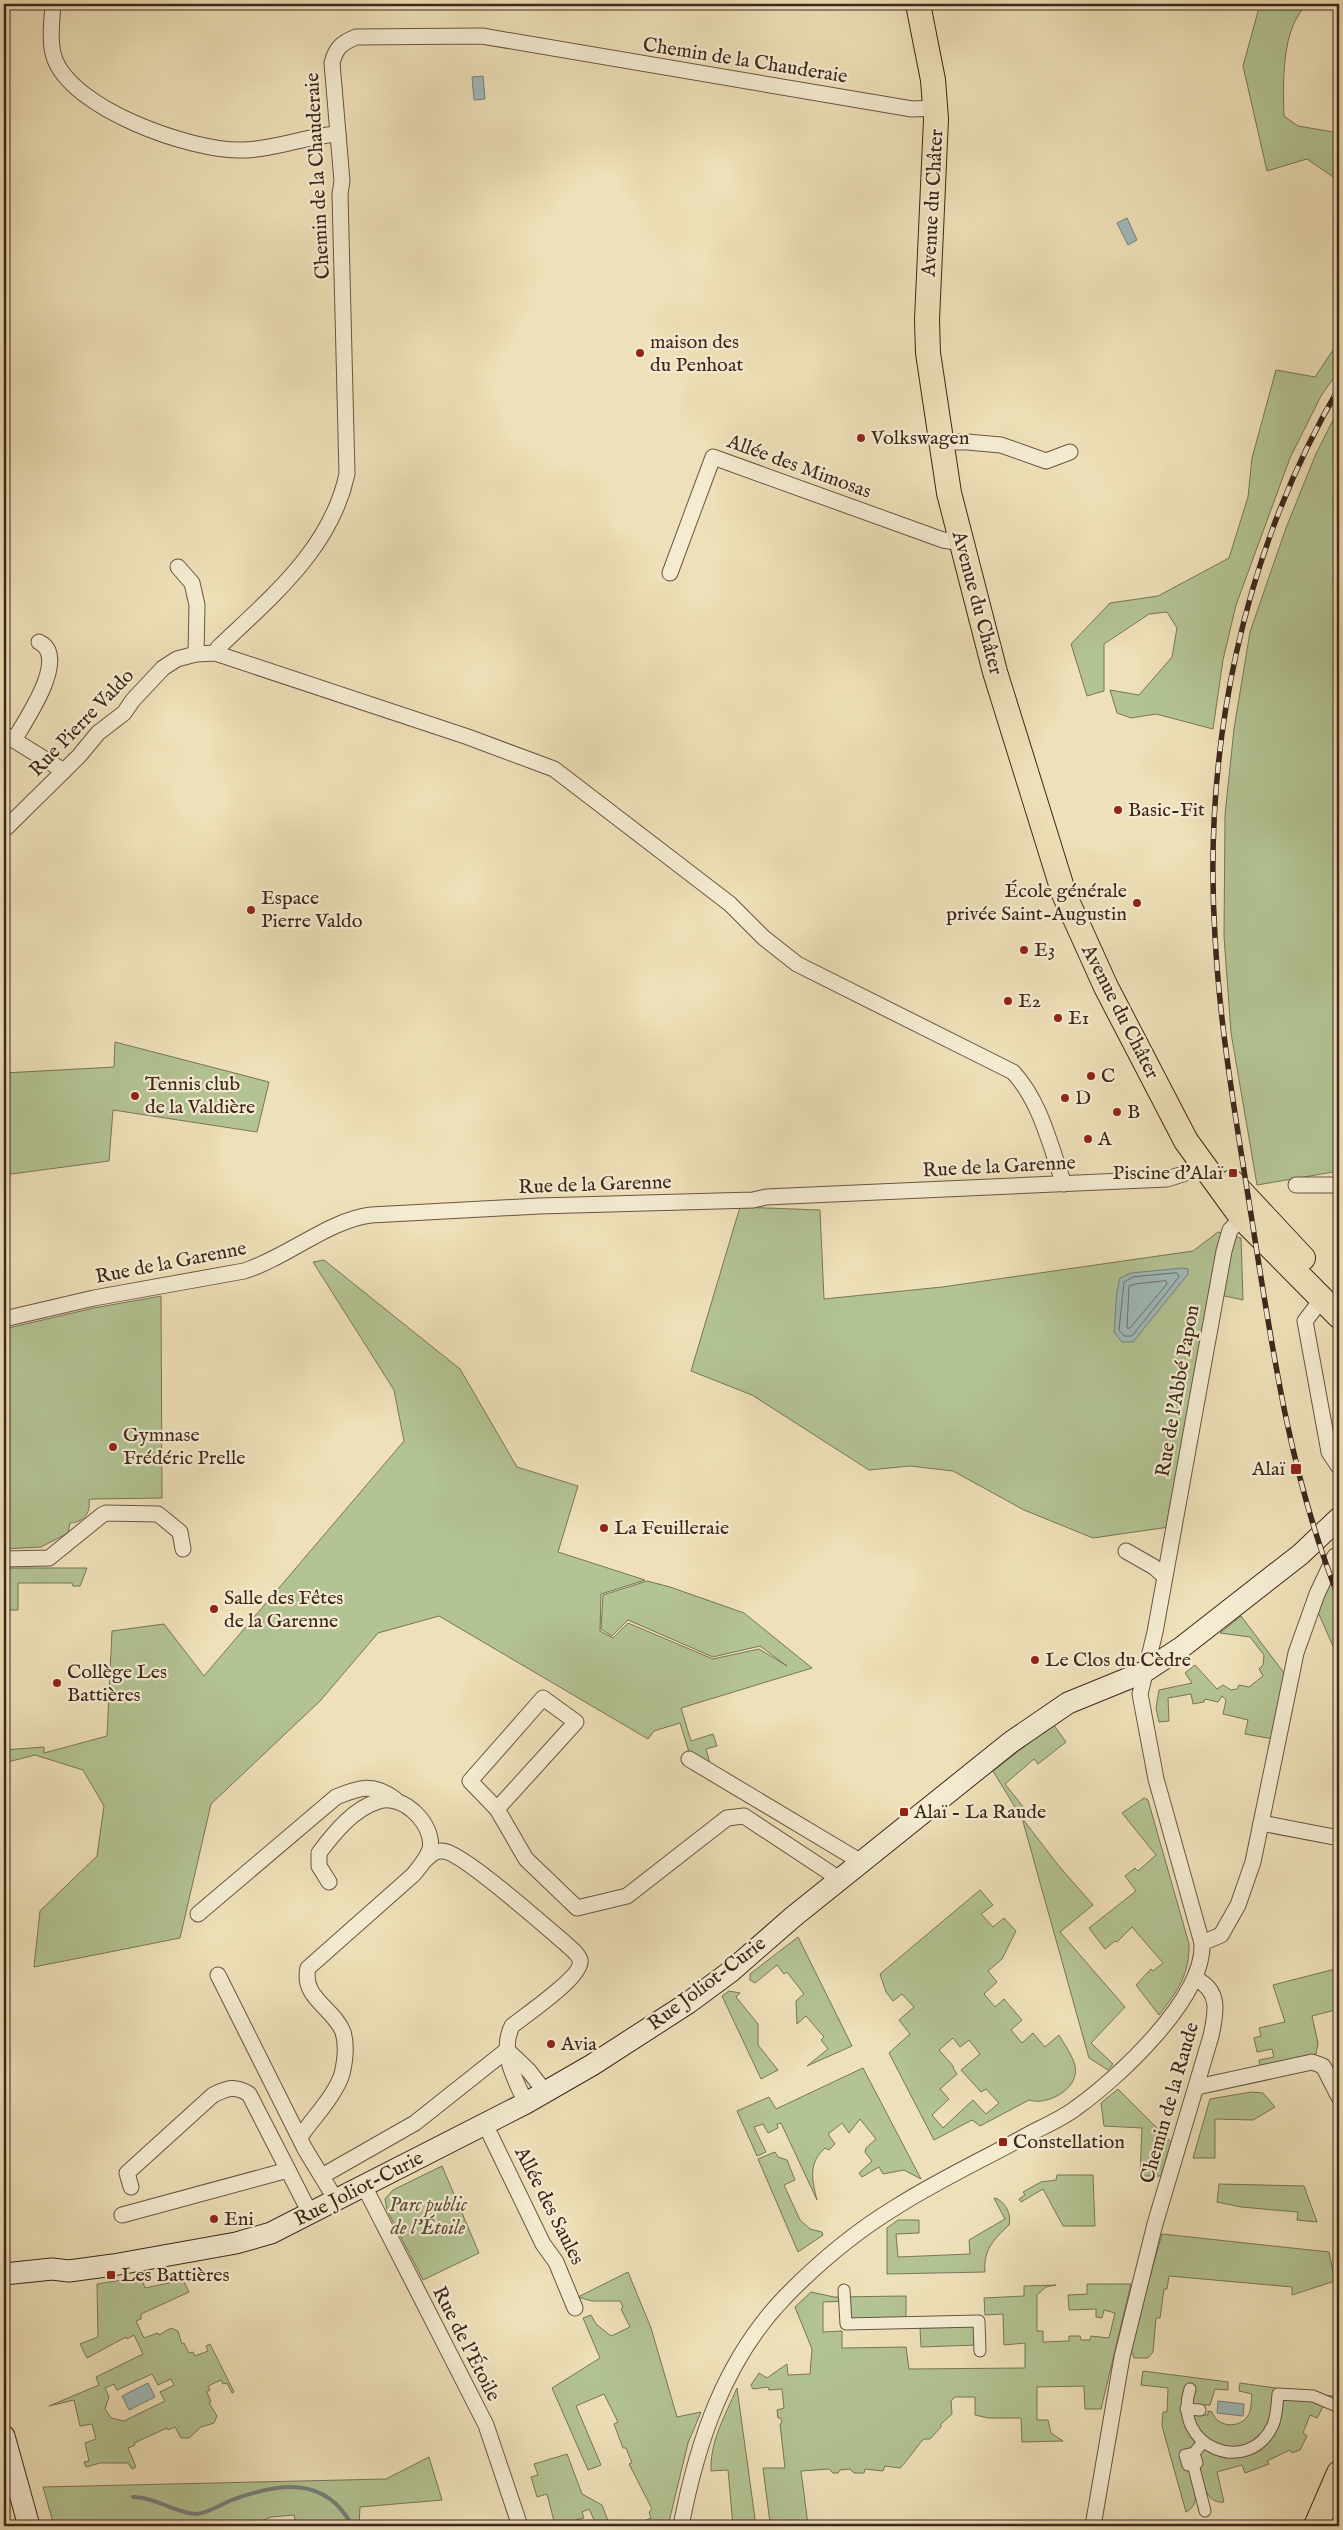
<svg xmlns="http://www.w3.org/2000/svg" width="1343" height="2530" font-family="'IM FELL English',serif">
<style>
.green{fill:#b3c393;stroke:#787558;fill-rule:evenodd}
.water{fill:#9fbaba;stroke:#787f7b}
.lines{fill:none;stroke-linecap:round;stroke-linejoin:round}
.shore{stroke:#6e706b;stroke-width:1}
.stream{stroke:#787f7b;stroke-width:4}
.pedestrian-casing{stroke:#695543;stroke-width:13}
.minor-casing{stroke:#695543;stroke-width:17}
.secondary-casing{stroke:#3d271c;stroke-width:23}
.primary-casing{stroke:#3d271c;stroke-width:26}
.pedestrian{stroke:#f4ebd1;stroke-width:11}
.minor{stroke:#f4ebd1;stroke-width:15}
.secondary{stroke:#f4ebd1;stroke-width:21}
.primary{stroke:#eee0b8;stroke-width:24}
.rail-casing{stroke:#3d271c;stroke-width:5.5}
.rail{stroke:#f4ebd1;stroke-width:4;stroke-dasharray:11;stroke-linecap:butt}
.poi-dot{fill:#8f2418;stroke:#f4ebd1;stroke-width:2}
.labels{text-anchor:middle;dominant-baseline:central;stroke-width:4.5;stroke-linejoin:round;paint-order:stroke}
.street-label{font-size:20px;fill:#3d271c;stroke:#f4ebd1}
.poi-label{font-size:20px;fill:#3d271c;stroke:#f4ebd1;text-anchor:start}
.park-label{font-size:20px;font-style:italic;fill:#5a4e3a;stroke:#f4ebd1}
</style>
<rect width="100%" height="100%" fill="#eee0b8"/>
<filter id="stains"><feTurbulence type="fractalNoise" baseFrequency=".004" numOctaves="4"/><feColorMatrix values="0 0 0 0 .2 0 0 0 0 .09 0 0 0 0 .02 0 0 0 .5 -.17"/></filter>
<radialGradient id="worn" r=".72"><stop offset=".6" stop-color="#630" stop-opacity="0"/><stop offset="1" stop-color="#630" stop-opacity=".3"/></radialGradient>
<!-- green -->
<g class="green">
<path d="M1260,4H1308C1281,26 1283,84 1284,116L1298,126L1339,133V181L1307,159L1267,171L1243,66Z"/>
<polygon points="1339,341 1339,370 1321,396 1290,458 1236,605 1223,660 1213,729 1156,714 1131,718 1117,713 1110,690 1139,695 1172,657 1177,628 1167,612 1149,614 1104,644 1104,691 1087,696 1071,644 1110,603 1158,596 1229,558 1248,497 1252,458 1276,370 1315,377"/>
<polygon points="1339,408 1339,1171 1257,1185 1231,1033 1224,936 1225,815 1234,729 1250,632 1286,528 1315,456"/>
<polygon points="115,1042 269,1082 257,1132 113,1110 109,1161 4,1175 4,1073 114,1067"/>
<polygon points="740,1207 820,1210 824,1299 942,1287 1193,1251 1218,1232 1241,1238 1243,1300 1211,1293 1169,1527 1093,1538 1024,1510 953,1471 910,1466 869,1470 752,1395 691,1371"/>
<polygon points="324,1260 460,1369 517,1467 578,1486 558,1552 645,1580 601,1594 600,1631 613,1638 628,1623 713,1659 759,1649 787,1666 760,1646 713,1657 628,1620 612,1636 601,1629 603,1595 647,1581 670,1587 744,1613 812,1668 681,1708 691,1741 713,1734 717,1746 706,1749 710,1764 689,1752 680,1723 654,1731 648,1739 439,1616 378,1633 320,1701 211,1804 180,1938 34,1967 40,1911 97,1856 104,1806 83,1770 35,1755 4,1763 4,1750 44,1747 44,1753 107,1736 112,1631 164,1624 204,1676 404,1441 394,1390 313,1262"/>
<path d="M161,1296L162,1498L92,1499L89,1500C91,1514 83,1522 70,1523L68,1533L41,1547L4,1549V1329L94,1308Z"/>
<polygon points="1339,1560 1339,1660 1318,1612"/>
<polygon points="4,1568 87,1568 80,1586 73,1586 72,1583 18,1583 18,1610 4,1610"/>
<polygon points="1241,1616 1284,1673 1273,1739 1245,1734 1248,1720 1223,1714 1226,1700 1222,1696 1218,1702 1205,1699 1204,1702 1193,1704 1191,1694 1168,1698 1169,1721 1159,1722 1156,1708 1159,1690 1192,1683 1185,1673 1195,1665 1217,1689 1223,1685 1231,1690 1237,1689 1239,1685 1249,1687 1263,1676 1259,1669 1263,1665 1264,1655 1250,1637 1220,1633"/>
<polygon points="1053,1724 1066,1742 1038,1764 1034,1759 1005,1784 1024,1808 1018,1812 993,1771"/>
<path d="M1144,1798L1148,1800L1189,1944C1190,1974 1177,1992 1159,2015L1136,1985L1151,1969L1153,1971L1163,1963L1132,1927L1117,1942L1115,1941L1105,1949L1089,1928L1136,1891L1125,1876L1135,1868L1138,1871L1156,1855L1122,1813Z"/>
<polygon points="1022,1818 1058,1865 1093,1905 1060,1932 1125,2007 1091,2043 1113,2064 1108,2070 1089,2058"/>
<path d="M980,1890L993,1905L981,1914L993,1927L1004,1918L1016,1931L1002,1959L988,1971L997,1982L984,1994L995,2007L1004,1999L1022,2020L1011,2030L1022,2043L1033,2033L1045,2047L1059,2035C1064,2044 1073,2056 1075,2066C1080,2089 1047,2106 1029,2100L980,2126L972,2120L934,2140L889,2053L910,2034L899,2020L914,2007L902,1994L893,2001L886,1992L880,1974ZM953,2038L960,2047L969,2040L980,2054L961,2070L981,2092L986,2089L999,2103L986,2114L973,2100L943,2128L932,2115L949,2099L940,2089L957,2074L953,2068L954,2067L939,2050Z"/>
<polygon points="798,1937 852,2046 807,2066 828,2049 821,2040 824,2037 806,2016 797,2024 796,2001 804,1994 787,1972 784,1974 777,1965 755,1983 750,1980 750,1974"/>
<polygon points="1339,1968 1339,2009 1312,2016 1318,2043 1316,2054 1260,2066 1259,2060 1274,2057 1272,2049 1257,2052 1254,2038 1261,2036 1259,2028 1285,2022 1273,1985"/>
<polygon points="729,1991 740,1993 736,1997 758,2024 758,2045 778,2070 761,2079 722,1996"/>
<path d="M863,2068L921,2179L904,2170L883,2174L879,2167L862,2177L859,2173L872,2161L865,2152L866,2148L876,2139L860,2119L849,2133L842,2123L828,2134L835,2144L829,2150L825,2148C808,2163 812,2180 817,2200L781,2123L777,2124L778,2128L768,2133L763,2124L754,2127L766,2152L757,2156L737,2111L769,2097L776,2109Z"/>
<polygon points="1118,2089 1171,2142 1161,2176 1140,2176 1142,2128 1104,2126 1101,2103"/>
<polygon points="1251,2092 1263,2093 1275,2107 1253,2120 1215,2119 1215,2158 1193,2158 1210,2099"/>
<polygon points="775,2152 778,2157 787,2160 795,2180 784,2185 800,2220 810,2229 822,2232 823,2235 798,2252 758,2159"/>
<polygon points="442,2166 479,2253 423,2280 387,2210 385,2199 393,2190"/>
<polygon points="1057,2175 1093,2175 1095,2226 1063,2226 1043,2189 1021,2202 1019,2199 1025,2195 1023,2192 1041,2182 1056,2180"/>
<polygon points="1219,2184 1304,2186 1317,2222 1297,2220 1298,2212 1241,2207 1217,2202"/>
<path d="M994,2198C1005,2200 1012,2215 1009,2225C994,2239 983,2250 985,2272L887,2274V2228L898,2220H919V2233L896,2234L898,2257L970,2254L969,2240L1005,2219Z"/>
<polygon points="1162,2234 1329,2252 1335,2281 1292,2295 1292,2287 1169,2276 1167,2289 1164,2289 1160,2318 1156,2318 1153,2352 1148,2358 1134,2358 1130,2347"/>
<polygon points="628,2272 651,2328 677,2417 701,2412 688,2443 668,2526 632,2526 651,2518 649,2512 652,2509 629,2464 632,2463 626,2448 623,2448 614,2424 618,2422 604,2394 576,2406 601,2465 588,2470 552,2388 600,2358 583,2318 591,2315 596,2324 611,2336 630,2327 621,2309 623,2307 620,2301 592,2301 578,2297"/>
<path d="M141,2277L145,2288L183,2280L189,2292L141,2314V2319L136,2321L144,2338L158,2333L159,2335L171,2328L178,2331L182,2344L184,2343L189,2353L193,2352L195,2356L208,2351L206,2346L210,2344L234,2392L232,2393L227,2383L223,2384L221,2380L208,2386L210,2390L207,2392L211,2402L209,2403L217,2416L214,2423L201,2427L189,2438H181L175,2427L168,2430L167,2428L134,2443L135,2445L128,2448L136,2467L132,2469L128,2463H100L86,2467L84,2462L89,2461L85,2443L96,2439L92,2424L80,2426L74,2400L49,2406L99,2385L96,2377L143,2354L134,2335L127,2339L126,2337L87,2358L80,2344L98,2337L97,2284ZM152,2374L158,2385L171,2379L174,2385L160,2392L165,2401L124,2421L111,2418L105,2409L109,2397L105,2388L114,2384L117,2390Z"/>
<path d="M1087,2284H1131L1101,2409H1085L1084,2386L1037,2387V2420H1048L1051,2433L1063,2441L1022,2442L1021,2418H988L975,2415V2397H955L951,2401L952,2414L941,2424V2427L930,2439H924C915,2448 910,2458 900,2468L885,2466L883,2471L865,2469L864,2473H854L850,2469L840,2470L838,2473H833L829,2469L801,2471L808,2525L822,2526H760L759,2524L770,2523L763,2468H785L780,2424L782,2423L781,2418H778L777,2410L784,2408L782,2389L769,2390L768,2387L753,2389L751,2385L759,2373L767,2378L787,2364L788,2375L810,2374L812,2349L795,2307L811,2292L834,2297L906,2296V2320L848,2322L847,2301L823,2302V2332L842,2331V2348L906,2347L909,2369L1025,2368V2343L1004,2345L1003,2314L985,2315L984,2298L1024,2296V2286L1056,2285L1046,2287L1037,2295V2331H1043V2342L1069,2341V2336H1080L1081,2340H1090L1091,2336L1109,2338L1115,2313L1104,2310L1102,2318L1096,2317V2309L1069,2310L1068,2295L1087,2294Z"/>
<polygon points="976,2326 977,2345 921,2347 920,2328"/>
<path d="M1143,2371L1228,2382V2390L1215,2389L1210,2405H1200V2415H1208V2411L1212,2412C1217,2427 1238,2429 1247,2417C1252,2411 1251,2401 1252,2394L1239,2391L1240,2383L1339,2397V2408L1325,2403L1317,2418L1310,2415L1303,2433L1307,2436L1300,2450L1292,2453L1290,2450L1267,2461L1269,2464L1245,2473L1242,2465L1217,2472L1224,2502C1204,2504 1203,2480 1199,2465L1188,2467C1192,2483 1204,2502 1186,2512L1162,2426L1163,2412H1167L1168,2388L1141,2385Z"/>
<path d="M737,2388L756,2526H733L728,2470L711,2471C710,2441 725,2416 737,2388Z"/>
<polygon points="567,2454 582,2494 602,2505 610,2526 597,2526 589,2509 582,2512 584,2518 555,2525 547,2494 537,2497 531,2477 538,2475 534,2464"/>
<polygon points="429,2457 442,2500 360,2507 359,2526 296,2526 294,2515 271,2517 249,2526 145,2526 128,2520 125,2526 54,2526 43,2487 386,2479"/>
</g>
<!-- water -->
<g class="water">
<polygon points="483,76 485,99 474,100 472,77"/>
<polygon points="1127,218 1137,240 1128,245 1117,223"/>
<path d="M1183,1268L1188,1269V1274L1133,1342H1122L1114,1332C1116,1315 1115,1294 1120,1278L1131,1273Z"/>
<polygon points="148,2383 155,2397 129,2410 122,2396"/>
<polygon points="1218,2401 1244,2404 1243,2416 1217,2413"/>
</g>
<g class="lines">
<!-- shore -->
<g class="shore">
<polygon points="1177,1273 1179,1277 1132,1336 1124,1336 1119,1330 1124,1282 1133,1277"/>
<polygon points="1166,1281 1167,1284 1130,1328 1127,1328 1129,1286 1135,1284"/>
</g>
<!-- stream -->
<path class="stream" d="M133,2497C152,2496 178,2514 196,2514C206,2514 222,2504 232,2500C278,2483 326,2475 352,2526"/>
<defs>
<g id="pedestrian">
<polyline points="844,2290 846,2324 979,2321 980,2351"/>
<path d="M1190,2389C1171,2447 1249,2478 1273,2425C1277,2415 1277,2404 1278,2394L1313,2396L1339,2407"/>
<polyline points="1186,2409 1200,2410"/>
<polyline points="1194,2453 1197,2463 1188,2465 1185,2455 1194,2453 1203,2442"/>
<polyline points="1193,2464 1205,2511"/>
</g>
<g id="minor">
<path d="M53,4C52,21 49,41 54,57C71,109 191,151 241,150C274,150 306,136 338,134"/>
<polyline points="940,442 967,442 1001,445 1046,461 1070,452"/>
<polyline points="178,567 192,583 197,605 196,654"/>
<polyline points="670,573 713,457 943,540 962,543"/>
<path d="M215,653L218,648C271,597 331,549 347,474L340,194L342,181L332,63C336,47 342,43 356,37L482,36L912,109L936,108"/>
<polyline points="4,734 64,771"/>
<path d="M14,740C25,721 70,657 39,642"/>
<path d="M4,830L79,756L98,733L124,713L133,700L163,668L177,659L196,654L215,653L227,657L468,737L554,769L730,904L764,938L797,964L1013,1072C1041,1102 1050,1146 1064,1184"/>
<polyline points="1296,1185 1339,1185"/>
<polyline points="1322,1299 1305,1321 1329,1452 1339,1467"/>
<path d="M4,1319L94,1298L244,1271C286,1258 329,1220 371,1215L539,1206L753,1200L766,1197L1167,1179L1183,1174L1201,1163"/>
<polyline points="1126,1551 1154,1567 1164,1576"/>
<polyline points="4,1559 49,1558 102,1515 106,1513 158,1514 180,1532 183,1549"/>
<polyline points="689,1759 863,1863"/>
<polyline points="497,1809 576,1722 543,1698 470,1781 497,1809 526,1859 577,1908 627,1896 727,1818 744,1816 841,1880"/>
<polyline points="1261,1823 1339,1838"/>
<path d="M424,1861C430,1856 434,1850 443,1851C462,1852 546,1927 565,1943C570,1948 578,1953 580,1960C584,1976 524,2016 512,2026C499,2052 515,2080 526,2103"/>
<path d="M198,1914L336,1797C360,1787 373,1783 395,1799"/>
<polyline points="1202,1943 1221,1935 1238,1905 1253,1862 1296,1653 1317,1594 1335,1556"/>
<polyline points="218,1975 305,2149 336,2200"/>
<polyline points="507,2050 529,2071 546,2093"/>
<polyline points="1197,2087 1312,2062 1323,2066 1339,2097"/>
<polyline points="485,2124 543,2244 556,2262 575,2308"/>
<path d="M300,2137C313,2118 335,2096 342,2074C345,2061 347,2045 343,2032C334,2008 301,1998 308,1968L413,1875C419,1868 427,1859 430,1849C435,1825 403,1793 379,1801C354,1808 334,1833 319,1853V1866L329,1882"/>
<polyline points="322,2176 415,2123 507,2050"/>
<polyline points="364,2186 486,2425 520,2526"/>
<path d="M131,2187L127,2173L213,2095C227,2088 235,2085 249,2094L310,2213"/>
<polyline points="122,2215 288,2170"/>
<path d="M681,2526C697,2443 724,2360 785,2297C818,2263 855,2232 896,2207C940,2179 988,2157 1033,2132C1047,2125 1063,2118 1076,2108C1118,2078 1205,1998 1202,1943L1156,1779L1140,1694L1155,1632L1224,1251L1230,1230L1242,1218"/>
<path d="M1093,2526L1122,2357L1155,2224L1211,2036C1216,2013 1221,1991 1196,1979"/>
</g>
<g id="secondary">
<polyline points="4,2274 52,2269 69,2271 113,2265 236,2243 271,2233 526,2103 592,2065 688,2003 730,1972 793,1917 1011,1742 1068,1703 1144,1672 1182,1647 1301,1554 1339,1518"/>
<polyline points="4,2436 29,2526"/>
</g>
<g id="primary">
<polyline points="918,4 933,80 936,119 927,320 928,353 949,493 995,672 1064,894 1106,987 1186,1141 1242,1218 1339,1316"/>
<polyline points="1232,1182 1303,1258"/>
<polyline points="1316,2526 1339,2473"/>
</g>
</defs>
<!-- pedestrian casing -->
<use href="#pedestrian" class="pedestrian-casing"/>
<!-- minor casing -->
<use href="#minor" class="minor-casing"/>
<!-- secondary casing -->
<use href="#secondary" class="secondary-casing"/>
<!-- primary casing -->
<use href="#primary" class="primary-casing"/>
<!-- pedestrian -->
<use href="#pedestrian" class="pedestrian"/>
<!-- minor -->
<use href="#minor" class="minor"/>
<!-- secondary -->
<use href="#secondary" class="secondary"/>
<!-- primary -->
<use href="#primary" class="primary"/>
<defs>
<path id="rail" d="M1339,388C1243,552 1203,746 1215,936C1220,1033 1238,1131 1253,1227C1273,1354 1291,1479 1339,1598"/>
</defs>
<!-- rail casing -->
<use href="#rail" class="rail-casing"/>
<!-- rail -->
<use href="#rail" class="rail"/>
</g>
<!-- markers -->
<g class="poi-dot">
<circle cx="640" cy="353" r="5"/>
<circle cx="861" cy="438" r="5"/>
<circle cx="1118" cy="810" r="5"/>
<circle cx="1137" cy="903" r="5"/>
<circle cx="251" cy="910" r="5"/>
<circle cx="1024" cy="950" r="5"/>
<circle cx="1008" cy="1001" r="5"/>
<circle cx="1058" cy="1018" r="5"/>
<circle cx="1091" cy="1076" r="5"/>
<circle cx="135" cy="1096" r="5"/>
<circle cx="1065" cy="1098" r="5"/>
<circle cx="1117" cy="1112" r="5"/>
<circle cx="1088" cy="1139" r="5"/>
<rect x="1228" y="1168" width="10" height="10" rx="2.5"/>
<circle cx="113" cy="1447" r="5"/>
<rect x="1290" y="1463" width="12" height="12" rx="2.5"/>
<circle cx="604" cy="1528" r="5"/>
<circle cx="214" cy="1609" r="5"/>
<circle cx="1035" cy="1660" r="5"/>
<circle cx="57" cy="1683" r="5"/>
<rect x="899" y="1807" width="10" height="10" rx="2.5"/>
<circle cx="551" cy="2044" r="5"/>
<rect x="998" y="2137" width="10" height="10" rx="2.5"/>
<circle cx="214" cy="2219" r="5"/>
<rect x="106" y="2270" width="10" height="10" rx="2.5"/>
</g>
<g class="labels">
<!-- street labels -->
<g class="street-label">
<text transform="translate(745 61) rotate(9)">Chemin de la Chauderaie</text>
<text transform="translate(318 176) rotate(-93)">Chemin de la Chauderaie</text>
<text transform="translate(933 203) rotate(-87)">Avenue du Châter</text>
<text transform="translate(799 467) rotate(20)">Allée des Mimosas</text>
<text transform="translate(977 603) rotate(75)">Avenue du Châter</text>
<text transform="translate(82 723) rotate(-46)">Rue Pierre Valdo</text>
<text transform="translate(1120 1012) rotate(63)">Avenue du Châter</text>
<text transform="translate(999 1167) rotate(-3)">Rue de la Garenne</text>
<text transform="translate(595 1185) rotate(-2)">Rue de la Garenne</text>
<text transform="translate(171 1263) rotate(-11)">Rue de la Garenne</text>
<text transform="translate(1178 1391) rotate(-80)">Rue de l'Abbé Papon</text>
<text transform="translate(707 1984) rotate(-37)">Rue Joliot-Curie</text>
<text transform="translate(1170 2103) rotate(-74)">Chemin de la Raude</text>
<text transform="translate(359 2189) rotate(-27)">Rue Joliot-Curie</text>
<text transform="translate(549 2206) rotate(63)">Allée des Saules</text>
<text transform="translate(466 2344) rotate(63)">Rue de l'Étoile</text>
</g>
<!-- poi labels -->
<g class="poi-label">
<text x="650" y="342">maison des<tspan x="650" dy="23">du Penhoat</tspan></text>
<text x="871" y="438">Volkswagen</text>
<text x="1128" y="810">Basic-Fit</text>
<text x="1127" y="891" text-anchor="end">École générale<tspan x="1127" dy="23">privée Saint-Augustin</tspan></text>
<text x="261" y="898">Espace<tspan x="261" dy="23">Pierre Valdo</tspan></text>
<text x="1034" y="950">E3</text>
<text x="1018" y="1001">E2</text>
<text x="1068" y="1018">E1</text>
<text x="1101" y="1076">C</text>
<text x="145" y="1084">Tennis club<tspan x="145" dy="23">de la Valdière</tspan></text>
<text x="1075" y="1098">D</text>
<text x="1127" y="1112">B</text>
<text x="1098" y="1139">A</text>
<text x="1223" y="1173" text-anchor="end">Piscine d'Alaï</text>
<text x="123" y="1435">Gymnase<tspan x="123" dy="23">Frédéric Prelle</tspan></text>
<text x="1285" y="1469" text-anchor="end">Alaï</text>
<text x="614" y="1528">La Feuilleraie</text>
<text x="224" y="1598">Salle des Fêtes<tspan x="224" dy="23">de la Garenne</tspan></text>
<text x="1045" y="1660">Le Clos du Cèdre</text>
<text x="67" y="1672">Collège Les<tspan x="67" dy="23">Battières</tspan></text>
<text x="914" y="1812">Alaï - La Raude</text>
<text x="561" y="2044">Avia</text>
<text x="1013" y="2142">Constellation</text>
<text x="224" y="2219">Eni</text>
<text x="121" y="2275">Les Battières</text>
</g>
<!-- park labels -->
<g class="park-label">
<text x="428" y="2205">Parc public<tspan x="428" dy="23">de l'Étoile</tspan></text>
</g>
</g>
<!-- margin -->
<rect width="1343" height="2530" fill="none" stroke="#eee0b8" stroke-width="20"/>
<rect x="5" y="5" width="1333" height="2520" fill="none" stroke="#3d271c" stroke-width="2.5"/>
<rect x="10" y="10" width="1323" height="2510" fill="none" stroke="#3d271c"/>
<rect width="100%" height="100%" filter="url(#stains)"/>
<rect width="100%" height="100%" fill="url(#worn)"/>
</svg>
